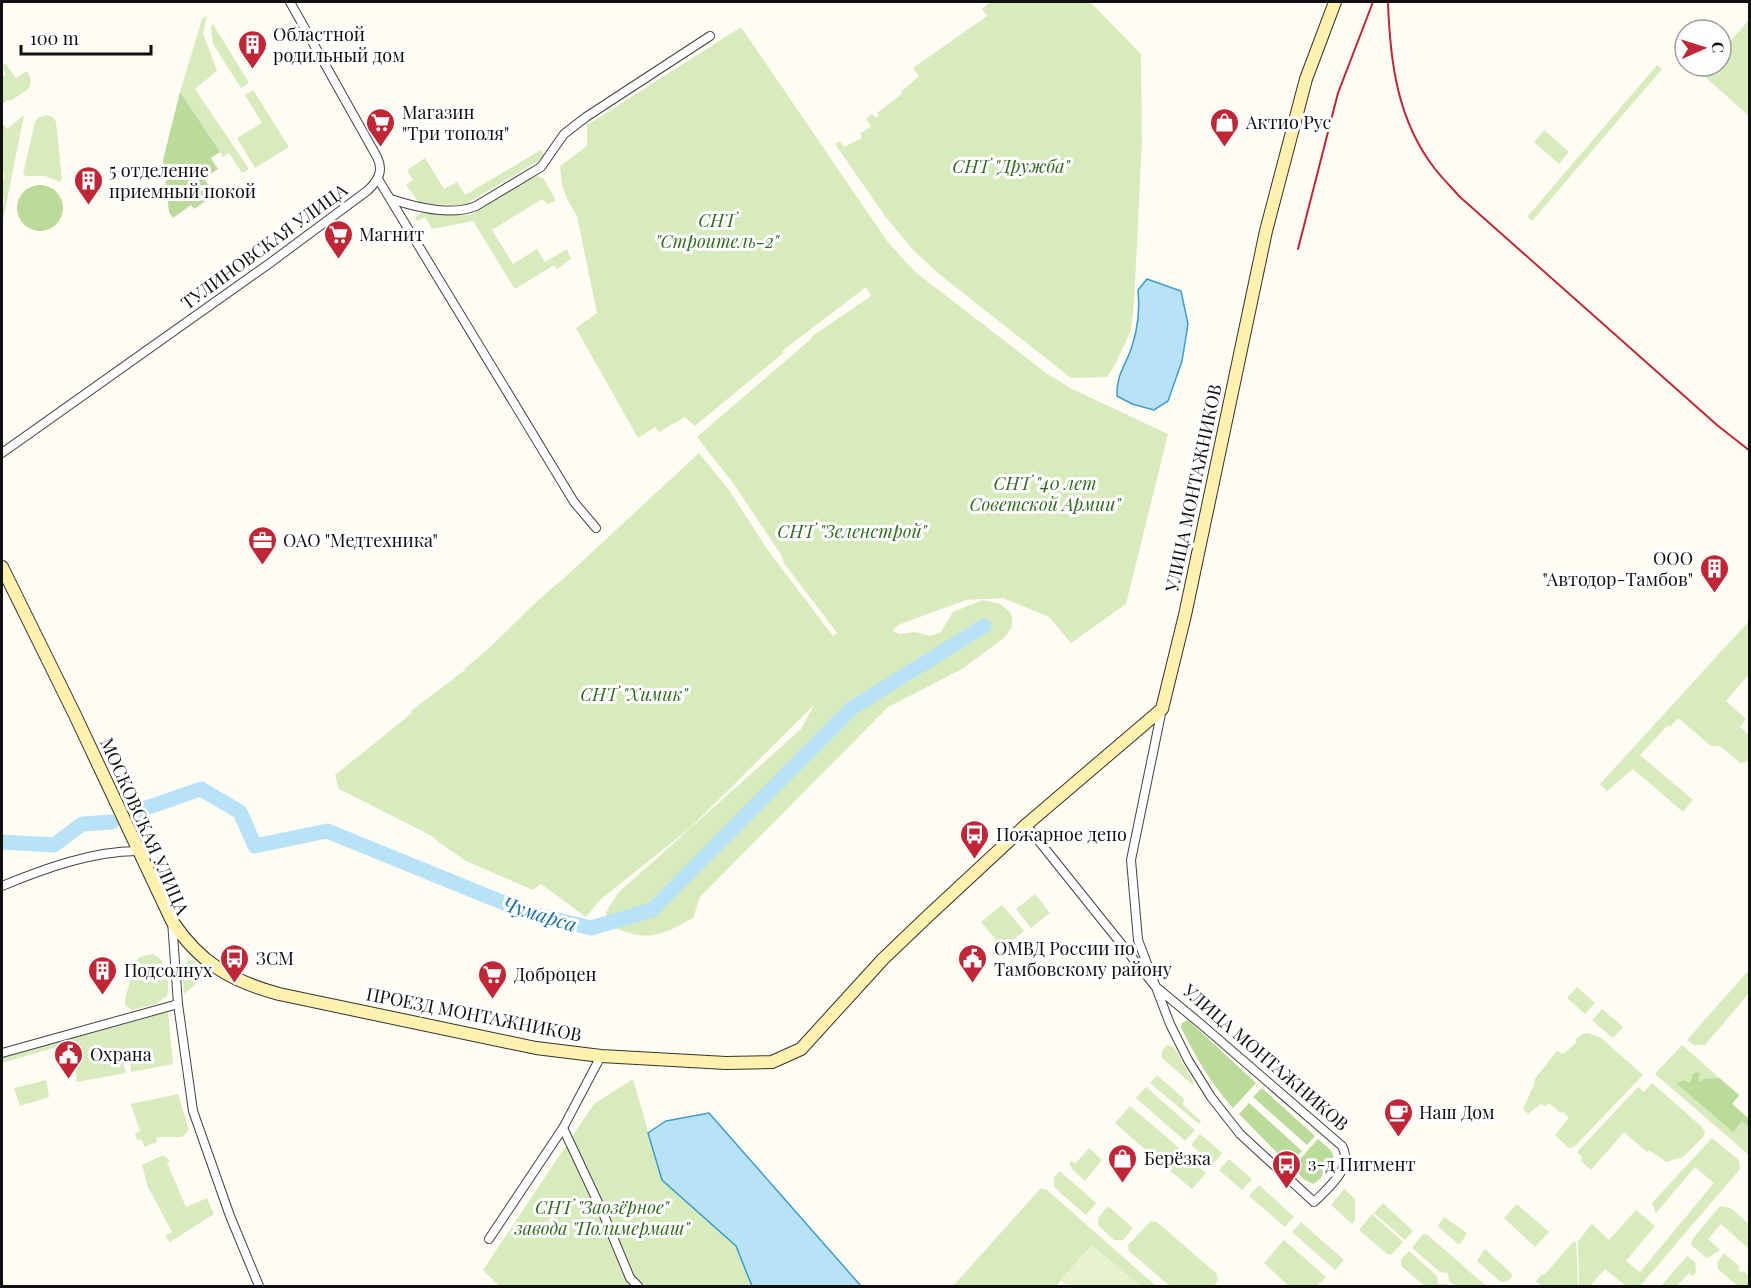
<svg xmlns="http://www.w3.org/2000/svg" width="1751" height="1288" font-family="'Playfair Display',serif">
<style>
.green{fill:#d7ebbc}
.forest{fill:#bbdb9b}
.pitch{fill:#e7f2ce}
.water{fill:#b8e3f7;stroke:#3e9cce;stroke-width:1.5}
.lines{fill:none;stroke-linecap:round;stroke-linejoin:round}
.river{stroke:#b8e3f7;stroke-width:15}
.minor-casing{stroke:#434343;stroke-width:10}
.secondary-casing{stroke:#323232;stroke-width:14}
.minor{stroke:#fff;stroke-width:8}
.secondary{stroke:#fff2af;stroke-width:12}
.rail{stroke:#c22636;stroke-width:2}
.labels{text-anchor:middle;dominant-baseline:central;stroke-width:6;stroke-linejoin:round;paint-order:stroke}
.poi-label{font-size:18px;fill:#101010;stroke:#fff;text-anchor:start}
.park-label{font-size:18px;font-style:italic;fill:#326a1f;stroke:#fff}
.street-label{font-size:18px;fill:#101010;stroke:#fff}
.water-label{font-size:20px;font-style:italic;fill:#176ea4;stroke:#fff}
</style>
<rect width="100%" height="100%" fill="#fffcf4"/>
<!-- green -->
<g class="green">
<polygon points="990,2 1090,2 1141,54 1142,141 1134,303 1131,330 1116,363 1107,377 1071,378 939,274 914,251 885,216 835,144 840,141 844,147 862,138 860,134 871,126 866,119 872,114 875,118 879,115 877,113 902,94 901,92 919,76 913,68 987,16 982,9"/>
<polygon points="207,16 203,33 217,71 195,89 249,169 242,173 229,153 223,157 180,92 202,19"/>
<polygon points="1749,20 1749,116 1693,66 1721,66 1721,52"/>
<polygon points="213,24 249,83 241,88 213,44 211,27"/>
<path d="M741,27L887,241L914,271L1046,373L1070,388L1168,434L1126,604L1071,643L1049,617L1003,598L966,600L898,625L892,631L900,634L915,632L930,636L941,632L953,612L983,600L1000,604L1011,613L1012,617V627L1004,638L962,669L888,707L700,897L693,918C657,938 647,942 608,925L606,912L618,893L801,729L814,705L690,828L601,899L586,917L541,884L533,890L466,861L437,841L434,837L339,789L335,775L412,713L411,711L465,670V668C501,641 527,607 562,580L699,453L729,490L767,549L833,636L837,633L784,563L782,556L733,483L697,437L812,338L811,337L871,296L866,287L782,351L783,353L695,426L685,417L659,432L655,427L638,438L576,328L597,313L577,216L567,199L562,184L560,166L587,146V125L592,122Z"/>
<path d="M5,63L16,78L27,71C38,89 23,92 10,101L8,100L2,104V78L6,75L3,69Z"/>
<polygon points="1657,65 1662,69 1532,221 1527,217"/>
<polygon points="253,90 289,147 255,168 237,138 262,123 245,95"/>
<path d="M24,115L2,225L4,198L2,196C1,186 7,177 2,167V123L7,129Z"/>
<polygon points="47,115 53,117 56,122 62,179 60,182 45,176 26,176 23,174 35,122 39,117"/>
<polygon points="1544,130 1569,152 1559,164 1534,142"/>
<polygon points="541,150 545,157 464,205 420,204 406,185 413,180 407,170 425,158 444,189 457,182 465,195"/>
<polygon points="536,176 543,178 555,198 555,201 548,204 542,199 492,230 513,264 537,249 545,262 567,249 571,259 557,269 554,265 515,289 473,221 432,229 425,217 417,221 415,217 421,213 470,215"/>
<polygon points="1749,621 1749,674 1726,701 1746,719 1740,727 1749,735 1749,759 1747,762 1740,763 1720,746 1711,746 1678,718 1670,727 1668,725 1640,755 1693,800 1683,812 1633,769 1607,791 1600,784"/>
<polygon points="1035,894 1050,913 1031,928 1016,909"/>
<polygon points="1002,905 1024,931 1003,948 981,922"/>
<path d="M152,954C167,958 170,982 167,996L156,1004L132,1010L125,1005V999L136,961L140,957Z"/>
<polygon points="188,960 192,960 214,978 198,982 184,994 182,967"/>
<polygon points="1749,970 1749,993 1705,1045 1694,1045 1687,1040"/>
<polygon points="1577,987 1595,1003 1585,1014 1567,998"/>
<polygon points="1602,1009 1623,1027 1613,1038 1592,1020"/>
<polygon points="168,1012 173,1064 131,1072 129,1054 121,1055 126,1073 77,1082 74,1059 70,1060 67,1044 2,1063 2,1057 88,1034 89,1040 89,1034"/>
<polygon points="1587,1033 1600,1037 1643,1075 1574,1147 1569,1148 1555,1135 1569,1118 1563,1112 1561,1113 1549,1103 1546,1106 1541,1104 1528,1114 1523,1109 1535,1082 1534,1080 1557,1051 1563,1054 1576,1043 1576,1039 1582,1034"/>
<polygon points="1168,1045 1174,1047 1194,1083 1193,1085 1162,1058 1162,1050"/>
<polygon points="1682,1045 1739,1095 1732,1104 1749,1119 1749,1155 1655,1074"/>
<polygon points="1157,1075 1184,1099 1183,1105 1201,1121 1199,1124 1150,1083"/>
<polygon points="633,1079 662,1180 736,1246 752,1286 499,1286 483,1270 594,1104"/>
<polygon points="46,1080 49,1097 20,1106 14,1088"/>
<polygon points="1652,1083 1702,1127 1705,1132 1704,1136 1683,1157 1666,1162 1649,1150 1647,1152 1624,1132 1591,1170 1581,1161 1583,1158 1577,1152 1638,1087 1644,1092"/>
<polygon points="1146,1087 1195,1130 1185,1141 1136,1098"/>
<polygon points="178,1094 189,1130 182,1137 161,1137 156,1138 157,1142 145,1147 141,1139 137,1140 135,1134 140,1131 131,1104"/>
<polygon points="1130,1106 1179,1148 1164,1166 1115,1123"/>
<polygon points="1200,1134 1222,1153 1213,1164 1191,1145"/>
<polygon points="1712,1138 1739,1160 1740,1169 1640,1286 1626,1286 1605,1269 1590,1286 1579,1286 1578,1241 1592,1224 1609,1240 1636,1210 1655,1226 1626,1261 1640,1272 1714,1183 1695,1167 1656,1213 1652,1203"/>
<polygon points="1089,1148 1102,1160 1085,1181 1073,1170 1069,1164 1071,1161 1075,1164"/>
<polygon points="1183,1153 1206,1173 1192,1189 1169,1170"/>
<polygon points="163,1155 170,1161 167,1163 186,1207 207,1198 214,1214 170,1242 165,1236 172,1232 148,1187 142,1165"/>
<polygon points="1229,1159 1252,1179 1242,1190 1219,1170"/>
<polygon points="1058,1172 1061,1172 1096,1203 1086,1215 1054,1187 1054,1178"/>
<polygon points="1259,1185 1294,1217 1285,1227 1249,1196"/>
<polygon points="1041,1188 1047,1190 1156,1286 1140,1286 1092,1245 1056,1286 953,1286"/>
<polygon points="1344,1189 1355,1199 1355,1220 1352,1224 1331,1205"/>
<polygon points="1383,1203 1413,1231 1405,1240 1374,1213"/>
<polygon points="1517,1204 1549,1232 1535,1247 1504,1218"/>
<polygon points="1108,1206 1133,1228 1123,1240 1114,1240 1098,1225 1098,1218"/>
<polygon points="1720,1206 1731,1208 1749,1224 1749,1249 1721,1224 1708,1239 1720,1250 1707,1258 1692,1246 1691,1241"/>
<polygon points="1372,1214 1403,1242 1391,1255 1387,1254 1359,1230"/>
<polygon points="1444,1217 1467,1233 1461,1243 1458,1244 1438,1226"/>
<polygon points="1151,1221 1157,1222 1217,1274 1218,1280 1214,1286 1170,1286 1129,1251 1128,1245"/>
<polygon points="1301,1222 1344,1260 1335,1270 1292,1232"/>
<polygon points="1426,1234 1429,1236 1486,1286 1456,1286 1449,1281 1448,1273 1440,1272 1412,1248 1422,1235"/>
<polygon points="1284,1240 1326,1277 1317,1286 1289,1286 1264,1263"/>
<polygon points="1574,1241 1576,1243 1578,1286 1541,1286 1536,1281 1542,1274 1544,1275"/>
<polygon points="1485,1249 1513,1275 1508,1281 1501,1282 1477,1261"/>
<polygon points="1409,1251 1437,1276 1438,1284 1446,1284 1449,1286 1425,1286 1401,1266 1401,1260"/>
<polygon points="1724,1253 1740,1267 1738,1269 1742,1273 1744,1271 1749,1276 1749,1286 1738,1286 1718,1269 1717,1263"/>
<polygon points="1687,1256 1695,1262 1696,1272 1693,1276 1689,1273 1677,1286 1664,1286 1662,1285"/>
</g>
<!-- forest -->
<g class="forest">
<polygon points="180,92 220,152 211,158 218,169 204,178 214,195 194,209 191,205 173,218 169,212 163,160"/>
<circle cx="40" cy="208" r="23"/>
<path d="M1188,1020L1256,1083L1233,1108C1211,1084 1196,1057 1181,1028L1182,1023Z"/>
<polygon points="1697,1072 1700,1074 1698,1079 1701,1082 1704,1079 1719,1078 1739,1095 1732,1104 1749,1119 1749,1127 1742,1121 1733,1132 1677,1084 1683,1080 1689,1083 1692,1079 1693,1074"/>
<polygon points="1262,1088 1315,1136 1307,1145 1253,1097"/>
<polygon points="1249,1103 1302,1151 1289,1165 1239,1114"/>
<path d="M1318,1139C1331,1150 1340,1155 1327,1170C1322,1176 1319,1181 1313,1184L1305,1180L1292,1168Z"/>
</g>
<!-- pitch -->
<polygon class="pitch" points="1092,1245 1140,1286 1068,1286 1061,1281"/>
<!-- water -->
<g class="water">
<path d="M1147,279L1181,291L1188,324L1182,361L1168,401L1154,410L1132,404L1117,396C1116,374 1126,366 1132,346C1138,328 1140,309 1138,290Z"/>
<polygon points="709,1113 861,1286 752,1286 736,1246 662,1180 648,1133 666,1121"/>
</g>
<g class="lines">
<!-- river -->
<g class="river">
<polyline points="140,810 201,789 240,812 255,846 327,831 529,913 591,928 652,910 852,708 984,626"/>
<polyline points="2,842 54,845 82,824 112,822"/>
</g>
<defs>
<g id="minor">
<polyline points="378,179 574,502 596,528"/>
<path d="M391,199C415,207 452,216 476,206L541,167L564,134L586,117L710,36"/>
<path d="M2,453L270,263L367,191C378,181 384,171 377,157L290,2"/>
<path d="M1026,825L1155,986L1202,1025L1342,1146C1354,1168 1328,1188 1314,1202L1240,1134L1211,1097L1188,1060L1170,1024L1138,940L1131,860L1162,709"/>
<path d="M2,886C43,869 95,850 140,851"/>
<polyline points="172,921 178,1004 193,1111 230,1216 259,1286"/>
<polyline points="2,1053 178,1004"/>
<polyline points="563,1128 603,1213 630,1278 638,1286"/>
<polyline points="489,1239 563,1128 601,1056"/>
</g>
<path id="secondary" d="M2,567L74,713L172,921C200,963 231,981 279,994L536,1048L601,1056L726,1063L772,1062L801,1049L883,959L928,916L1026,825L1162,709L1185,615L1266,231L1306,79L1335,2"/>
</defs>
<!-- minor casing -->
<use href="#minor" class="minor-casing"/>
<!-- secondary casing -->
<use href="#secondary" class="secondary-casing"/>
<!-- minor -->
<use href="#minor" class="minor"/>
<!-- secondary -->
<use href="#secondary" class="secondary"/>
<!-- rail -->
<g class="rail">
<path d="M1388,2C1390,61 1397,120 1435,169C1443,179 1452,188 1460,197L1717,425L1750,451"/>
<polyline points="1298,249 1338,93 1373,2"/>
</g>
</g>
<!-- icons -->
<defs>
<symbol id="building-pin" viewBox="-11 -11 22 30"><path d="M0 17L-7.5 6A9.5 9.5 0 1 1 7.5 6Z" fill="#c22636" stroke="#fff"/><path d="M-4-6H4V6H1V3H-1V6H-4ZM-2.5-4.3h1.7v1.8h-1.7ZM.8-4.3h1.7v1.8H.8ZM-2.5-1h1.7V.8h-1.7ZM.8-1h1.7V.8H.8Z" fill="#fff"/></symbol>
<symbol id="supermarket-pin" viewBox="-11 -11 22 30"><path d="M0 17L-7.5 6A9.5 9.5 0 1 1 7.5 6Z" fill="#c22636" stroke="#fff"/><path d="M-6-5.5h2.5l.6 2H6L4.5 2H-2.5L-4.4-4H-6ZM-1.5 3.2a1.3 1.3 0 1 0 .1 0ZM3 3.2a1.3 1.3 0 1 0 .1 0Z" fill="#fff"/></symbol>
<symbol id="shop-pin" viewBox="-11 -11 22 30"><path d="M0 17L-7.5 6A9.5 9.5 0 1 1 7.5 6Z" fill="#c22636" stroke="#fff"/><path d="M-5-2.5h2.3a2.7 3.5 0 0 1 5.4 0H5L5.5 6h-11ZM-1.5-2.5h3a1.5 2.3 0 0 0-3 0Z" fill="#fff"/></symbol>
<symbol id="office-pin" viewBox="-11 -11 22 30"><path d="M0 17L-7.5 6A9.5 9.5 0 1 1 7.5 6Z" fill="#c22636" stroke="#fff"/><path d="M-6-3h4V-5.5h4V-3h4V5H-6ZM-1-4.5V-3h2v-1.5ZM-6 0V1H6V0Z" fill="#fff"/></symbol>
<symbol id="bus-pin" viewBox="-11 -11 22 30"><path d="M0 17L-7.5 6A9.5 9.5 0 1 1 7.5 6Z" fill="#c22636" stroke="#fff"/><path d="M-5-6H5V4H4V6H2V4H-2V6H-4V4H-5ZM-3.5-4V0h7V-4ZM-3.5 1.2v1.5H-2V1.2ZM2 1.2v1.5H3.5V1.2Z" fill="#fff"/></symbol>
<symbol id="civic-pin" viewBox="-11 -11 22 30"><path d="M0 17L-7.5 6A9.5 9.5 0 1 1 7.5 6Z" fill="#c22636" stroke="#fff"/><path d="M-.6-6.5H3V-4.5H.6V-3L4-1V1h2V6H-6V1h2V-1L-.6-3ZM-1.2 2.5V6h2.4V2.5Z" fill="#fff"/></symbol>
<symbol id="cafe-pin" viewBox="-11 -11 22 30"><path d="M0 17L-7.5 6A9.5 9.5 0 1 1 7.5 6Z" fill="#c22636" stroke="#fff"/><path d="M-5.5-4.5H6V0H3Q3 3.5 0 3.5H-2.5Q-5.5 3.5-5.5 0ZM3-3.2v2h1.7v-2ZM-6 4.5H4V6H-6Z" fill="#fff"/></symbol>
</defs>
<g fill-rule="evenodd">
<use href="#building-pin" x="236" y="28" width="33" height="45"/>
<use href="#supermarket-pin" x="364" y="106" width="33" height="45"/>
<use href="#shop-pin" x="1208" y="106" width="33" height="45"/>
<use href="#building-pin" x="72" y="164" width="33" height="45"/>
<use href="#supermarket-pin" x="322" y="218" width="33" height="45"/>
<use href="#office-pin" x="246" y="524" width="33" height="45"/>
<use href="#building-pin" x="1698" y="552" width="33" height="45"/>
<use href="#bus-pin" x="958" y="818" width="33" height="45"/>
<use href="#bus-pin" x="218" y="942" width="33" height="45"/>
<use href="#civic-pin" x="956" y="942" width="33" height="45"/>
<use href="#building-pin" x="86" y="954" width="33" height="45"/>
<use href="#supermarket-pin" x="476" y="958" width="33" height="45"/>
<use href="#civic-pin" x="52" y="1038" width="33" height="45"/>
<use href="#cafe-pin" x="1382" y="1096" width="33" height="45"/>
<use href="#shop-pin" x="1106" y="1142" width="33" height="45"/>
<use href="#bus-pin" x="1270" y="1148" width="33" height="45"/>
</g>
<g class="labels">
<!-- poi labels -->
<g class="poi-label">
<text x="273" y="34">Областной<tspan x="273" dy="21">родильный дом</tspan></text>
<text x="402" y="112">Магазин<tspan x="402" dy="21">"Три тополя"</tspan></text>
<text x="1246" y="122">Актио Рус</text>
<text x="109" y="170">5 отделение<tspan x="109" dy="21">приемный покой</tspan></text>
<text x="359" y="234">Магнит</text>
<text x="283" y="540">ОАО "Медтехника"</text>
<text x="1693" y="558" text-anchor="end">ООО<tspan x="1693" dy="21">"Автодор-Тамбов"</tspan></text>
<text x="996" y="834">Пожарное депо</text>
<text x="994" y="948">ОМВД России по<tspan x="994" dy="21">Тамбовскому району</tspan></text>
<text x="256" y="958">ЗСМ</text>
<text x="124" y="970">Подсолнух</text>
<text x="514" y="974">Доброцен</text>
<text x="90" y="1054">Охрана</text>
<text x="1419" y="1112">Наш Дом</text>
<text x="1144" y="1158">Берёзка</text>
<text x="1308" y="1164">з-д Пигмент</text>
</g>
<!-- park labels -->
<g class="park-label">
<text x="1011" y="166">СНТ "Дружба"</text>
<text x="717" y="220">СНТ<tspan x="717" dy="21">"Строитель-2"</tspan></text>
<text x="1045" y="483">СНТ "40 лет<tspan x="1045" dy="21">Советской Армии"</tspan></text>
<text x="852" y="531">СНТ "Зеленстрой"</text>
<text x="634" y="694">СНТ "Химик"</text>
<text x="602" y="1207">СНТ "Заозёрное"<tspan x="602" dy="21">завода "Полимермаш"</tspan></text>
</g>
<!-- street labels -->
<g class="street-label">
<text transform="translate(264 246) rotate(-36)">ТУЛИНОВСКАЯ УЛИЦА</text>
<text transform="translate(1193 488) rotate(-78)">УЛИЦА МОНТАЖНИКОВ</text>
<text transform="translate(145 826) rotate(66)">МОСКОВСКАЯ УЛИЦА</text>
<text transform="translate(474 1014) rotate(11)">ПРОЕЗД МОНТАЖНИКОВ</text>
<text transform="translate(1266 1057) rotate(41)">УЛИЦА МОНТАЖНИКОВ</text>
</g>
<!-- water labels -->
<g class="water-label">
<text transform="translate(540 913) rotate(17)">Чумарса</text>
</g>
</g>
<!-- border -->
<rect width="1751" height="1288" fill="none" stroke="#101010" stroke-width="6"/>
<!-- north arrow -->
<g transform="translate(1703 48) rotate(87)"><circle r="28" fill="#ffffff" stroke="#9f9f9f" stroke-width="1.5"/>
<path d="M0-4.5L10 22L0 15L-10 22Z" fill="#c22636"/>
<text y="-9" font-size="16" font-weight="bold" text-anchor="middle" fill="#101010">С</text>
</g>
<!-- scale -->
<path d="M21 45v9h130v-9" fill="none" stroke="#101010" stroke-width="3"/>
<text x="30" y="45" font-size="18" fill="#101010" stroke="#ffffff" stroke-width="4.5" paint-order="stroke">100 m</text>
</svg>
